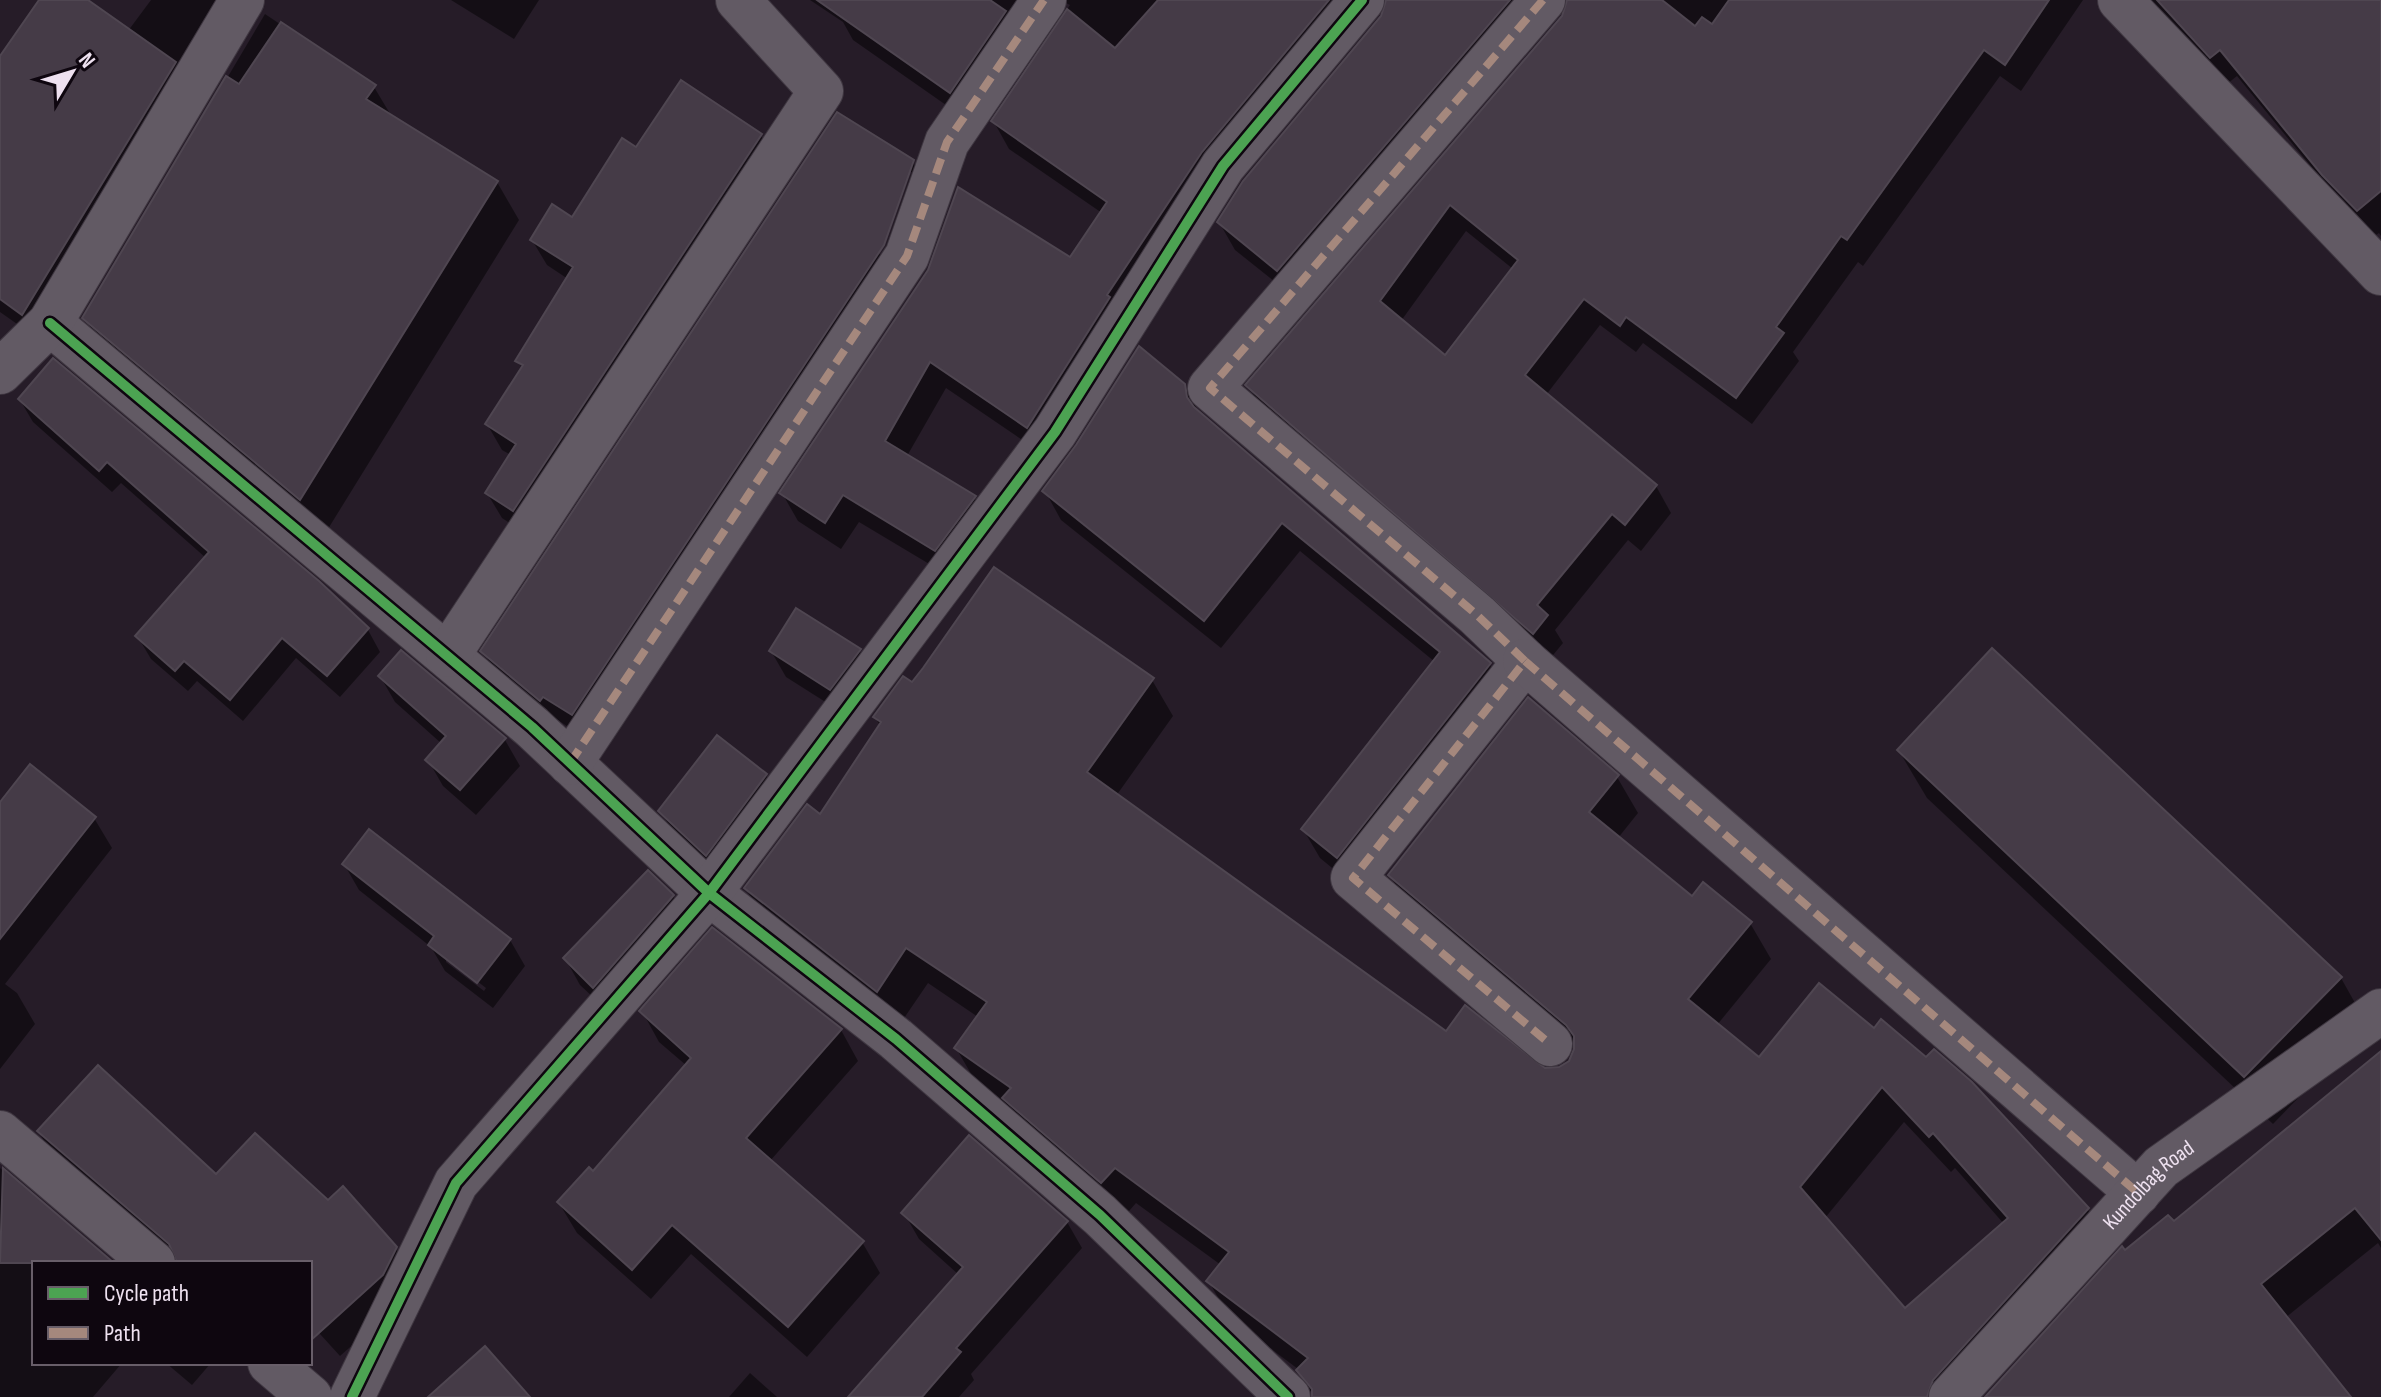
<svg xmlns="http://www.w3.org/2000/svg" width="2381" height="1397" font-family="'Sofia Sans Condensed',sans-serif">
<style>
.shadow{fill:#0007;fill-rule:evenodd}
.building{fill:#453b47;stroke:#4f4651;stroke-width:2;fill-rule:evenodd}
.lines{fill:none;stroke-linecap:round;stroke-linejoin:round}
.minor-casing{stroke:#3f3741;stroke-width:46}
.minor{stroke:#625a64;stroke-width:44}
.quiet{stroke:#a5887d;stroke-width:8;stroke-dasharray:16 8;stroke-linecap:butt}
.cycleway-casing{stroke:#0e060f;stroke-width:15}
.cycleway{stroke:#4ca352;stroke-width:10}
.labels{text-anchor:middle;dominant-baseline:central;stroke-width:7;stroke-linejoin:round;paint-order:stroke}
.street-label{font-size:22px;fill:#eee1f0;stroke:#0e060f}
</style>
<rect width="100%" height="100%" fill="#261c28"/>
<!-- shadow -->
<g class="shadow">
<polygon points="43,0 85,0 128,31 151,0 243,0 37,338 0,312 0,64"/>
<polygon points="451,0 539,0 514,39"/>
<path d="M810,0H2083L2021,91L2000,76L1863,266L1858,262L1793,352L1799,361L1752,424L1643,343L1636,352L1600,325L1546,395L1656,486L1671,513L1641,551L1628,540L1555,630L1563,643L1549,660L1264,413L1248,385L1564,17L1570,4L1552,3L1294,297L1235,250L1219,222L1383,16L1388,5L1370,3L1358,11L1043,454L946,388L907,456L974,497L990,524L951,577L859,522L841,549L798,521L782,493L930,271L1071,260L1102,213L1009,149L994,122L1070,5L1064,2L966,119L853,40L843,22ZM1466,231L1513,269L1445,358L1401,321Z"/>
<polygon points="2121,0 2381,0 2381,236 2379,233 2373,237 2340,202 2237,76 2227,84"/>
<polygon points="265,14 374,87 392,117 497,182 519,220 323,537 107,356 85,318"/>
<polygon points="682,82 761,136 776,161 528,535 502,518 487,493 511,455 502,450 487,424 523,369 518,361 568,279 547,265 532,240 573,219 637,150"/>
<path d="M913,162L927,187L586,739L558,720L555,724L497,676L483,651ZM908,172H912L883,255L879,254Z"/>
<polygon points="1184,386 1201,416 1490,665 1506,694 1354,886 1320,858 1303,829 1435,662 1300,551 1221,648 1061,520 1045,491"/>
<polygon points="20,400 368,630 380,652 340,697 296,658 243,721 197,681 188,691 151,659 138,637 206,558 121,483 112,492 33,422"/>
<polygon points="859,650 874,677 846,715 786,677 771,651"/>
<polygon points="401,652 505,740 520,766 476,815 443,786 428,760 442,744 395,702 380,676"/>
<path d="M1152,680L1173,716L1116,796L1446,1034L1544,1070L1560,1069L1570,1062L1576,1050L1411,911L1390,875L1617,777L1638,813L1618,838L1692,899L1750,923L1771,959L1717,1025L1760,1060L1874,1031L1970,1083L2088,1210L2109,1246L1971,1397H1314L1298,1369L1230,1318L1209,1282L1221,1265L1136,1203L1123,1218L1026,1134L1011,1108L977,1084L956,1048L978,1017L928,983L898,1027L767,925L746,889L820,817L881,727L875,717L912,684ZM1904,1122L1951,1172L1955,1168L2004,1224L1905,1311L1825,1218Z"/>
<polygon points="1899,751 2341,978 2368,1026 2273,1124 1927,798"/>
<polygon points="766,775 781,801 721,880 676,838 661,811"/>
<polygon points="0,805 94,818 112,848 5,984 17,993 35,1024 0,1069"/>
<path d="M344,864L510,940L525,966L493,1008L445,971L431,947L359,890ZM446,957L486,988L484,991L446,962Z"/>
<polygon points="673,896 688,922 609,1012 580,985 565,958"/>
<polygon points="642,1011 841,1030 858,1061 770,1161 862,1242 880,1273 807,1357 691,1254 651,1299 577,1233 559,1203 593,1174 687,1066 659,1042"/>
<polygon points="2381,1054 2381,1248 2378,1243 2285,1318 2349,1397 1987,1397 2125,1252 2173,1223"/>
<polygon points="39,1132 328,1203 396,1248 412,1276 399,1304 340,1356 310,1323 310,1263 177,1263 55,1160"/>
<polygon points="0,1168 111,1263 34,1263 34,1363 122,1363 93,1397 0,1397"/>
<polygon points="904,1213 1067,1222 1082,1248 971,1374 974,1380 959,1397 851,1397 959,1275 919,1239"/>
<polygon points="166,1363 211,1363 192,1385"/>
<polygon points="750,1373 777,1397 729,1397"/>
</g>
<!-- building -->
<g class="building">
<polygon points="39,0 88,0 176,62 22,315 0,299 0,56"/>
<polygon points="817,0 990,0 1006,11 950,93"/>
<polygon points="1158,0 1329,0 1202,152 1107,295 1110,297 1027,428 930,362 885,441 976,496 935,551 843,495 825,523 779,493 928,270 958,187 1070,257 1107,202 991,121 1067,9 1115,48"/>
<polygon points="1386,0 1510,0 1277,271 1217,222 1243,181 1381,16"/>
<path d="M1567,0H1662L1695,26L1702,17L1712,24L1729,0H2049L2005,65L1984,50L1847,240L1841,236L1776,327L1784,333L1736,398L1626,317L1620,326L1584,299L1525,375L1657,485L1625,525L1612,514L1537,605L1548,615L1533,634L1245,385L1562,16ZM1450,205L1518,260L1445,355L1380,301Z"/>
<polygon points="2157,0 2381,0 2381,191 2357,211 2322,175 2220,50 2210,58"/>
<polygon points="281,22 376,85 366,99 498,181 300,500 82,318 226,76 239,84"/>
<polygon points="681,80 762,134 513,511 485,493 516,444 485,424 523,365 515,361 573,267 530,240 552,204 572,217 622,138 636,147"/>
<polygon points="837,112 914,160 884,245 572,715 543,697 540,701 480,651"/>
<polygon points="1139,346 1185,384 1187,397 1194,407 1491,663 1337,858 1301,829 1440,652 1282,523 1204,621 1042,491 1076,445"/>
<polygon points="53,358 319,581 369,628 327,676 282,638 230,700 184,661 175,671 135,636 209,552 107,462 99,471 18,399"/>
<path d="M994,567L1154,678L1087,772L1446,1031L1465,1005L1545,1068L1559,1067L1569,1061L1574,1049V1036L1566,1025L1388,875L1528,697L1619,775L1589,812L1692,896L1703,882L1752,922L1688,999L1759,1057L1819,983L1874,1028L1881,1019L1926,1057L1934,1049L1972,1082L2089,1208L1933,1380L1927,1397H1312V1389L1296,1370L1308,1358L1206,1281L1229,1252L1115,1168L1101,1183L1002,1098L1011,1088L954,1048L987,1002L906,948L877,992L744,888L807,804L820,814L881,722L873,717L903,676L912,682L923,668ZM1882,1087L1929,1137L1933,1133L2008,1218L1905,1308L1800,1187Z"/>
<polygon points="796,608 861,649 830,690 769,651"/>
<polygon points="1992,648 2342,977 2244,1077 1897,750"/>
<polygon points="401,650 506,738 460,790 425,760 446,736 378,676"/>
<polygon points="717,735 767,774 706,856 658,811"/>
<polygon points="30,764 96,817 0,939 0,802"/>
<polygon points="369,829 511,939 477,983 428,945 434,936 342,864"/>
<polygon points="648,870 674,895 593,988 563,958"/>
<polygon points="712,927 842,1029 746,1138 864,1241 788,1327 672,1225 632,1270 557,1202 589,1167 593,1171 691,1058 639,1011"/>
<polygon points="2381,1051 2381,1240 2355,1208 2261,1284 2351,1397 1985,1397 2122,1246 2125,1250 2168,1215 2174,1221"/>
<polygon points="98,1065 216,1174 255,1133 328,1200 343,1186 397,1247 383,1275 310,1341 310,1263 177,1263 169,1244 37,1131"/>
<polygon points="969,1135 1068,1221 956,1348 961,1352 922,1397 848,1397 963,1267 901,1213"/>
<polygon points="3,1168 114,1263 0,1263"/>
<polygon points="485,1346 530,1397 428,1397"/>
</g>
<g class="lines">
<defs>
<g id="minor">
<polyline points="1543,0 1210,388 1477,615 1525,661 1353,878 1550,1044"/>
<polyline points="2120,0 2381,273"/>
<polyline points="50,323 532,727 709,893 896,1039 1100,1215 1288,1397"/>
<polyline points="0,372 50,323 242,0"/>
<polyline points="448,655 821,91 738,0"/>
<polyline points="1525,661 2138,1193"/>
<polyline points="570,763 907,256 947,142 1044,0"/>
<polyline points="0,1133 153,1263"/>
<polyline points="270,1363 310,1397"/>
<polyline points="352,1397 456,1183 709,893 1055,432 1223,166 1362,0"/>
<path id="s1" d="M1951,1397L2161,1167L2381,1011"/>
</g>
</defs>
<!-- minor casing -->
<use href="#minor" class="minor-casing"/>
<!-- minor -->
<use href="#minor" class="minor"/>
<!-- quiet -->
<g class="quiet">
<polyline points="1543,0 1210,388 1477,615 1525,661 1353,878 1550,1044"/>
<polyline points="1525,661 2138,1193"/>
<polyline points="570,763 907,256 947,142 1044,0"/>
</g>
<defs>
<g id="cycleway">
<polyline points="50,323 532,727 709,893 896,1039 1100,1215 1288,1397"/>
<polyline points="352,1397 456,1183 709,893 1055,432 1223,166 1362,0"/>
</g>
</defs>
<!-- cycleway casing -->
<use href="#cycleway" class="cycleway-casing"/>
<!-- cycleway -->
<use href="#cycleway" class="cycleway"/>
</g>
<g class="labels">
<!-- street labels -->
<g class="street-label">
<text stroke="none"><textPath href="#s1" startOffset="290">Kundolbag Road</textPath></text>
</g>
</g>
<!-- legend -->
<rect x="32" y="1261" width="280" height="104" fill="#0e060f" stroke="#685e69" stroke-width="2"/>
<rect x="48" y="1287" width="40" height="12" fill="#4ca352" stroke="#685e69" stroke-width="2"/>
<text x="104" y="1301" font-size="24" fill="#eee1f0">Cycle path</text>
<rect x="48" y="1327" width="40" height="12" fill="#a5887d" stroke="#685e69" stroke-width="2"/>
<text x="104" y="1341" font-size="24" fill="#eee1f0">Path</text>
<!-- north arrow -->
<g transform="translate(72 72) rotate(52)" stroke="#0e060f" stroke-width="6" paint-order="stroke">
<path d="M0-6L14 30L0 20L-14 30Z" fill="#eee1f0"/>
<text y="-12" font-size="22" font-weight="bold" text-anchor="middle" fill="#eee1f0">N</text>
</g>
</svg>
